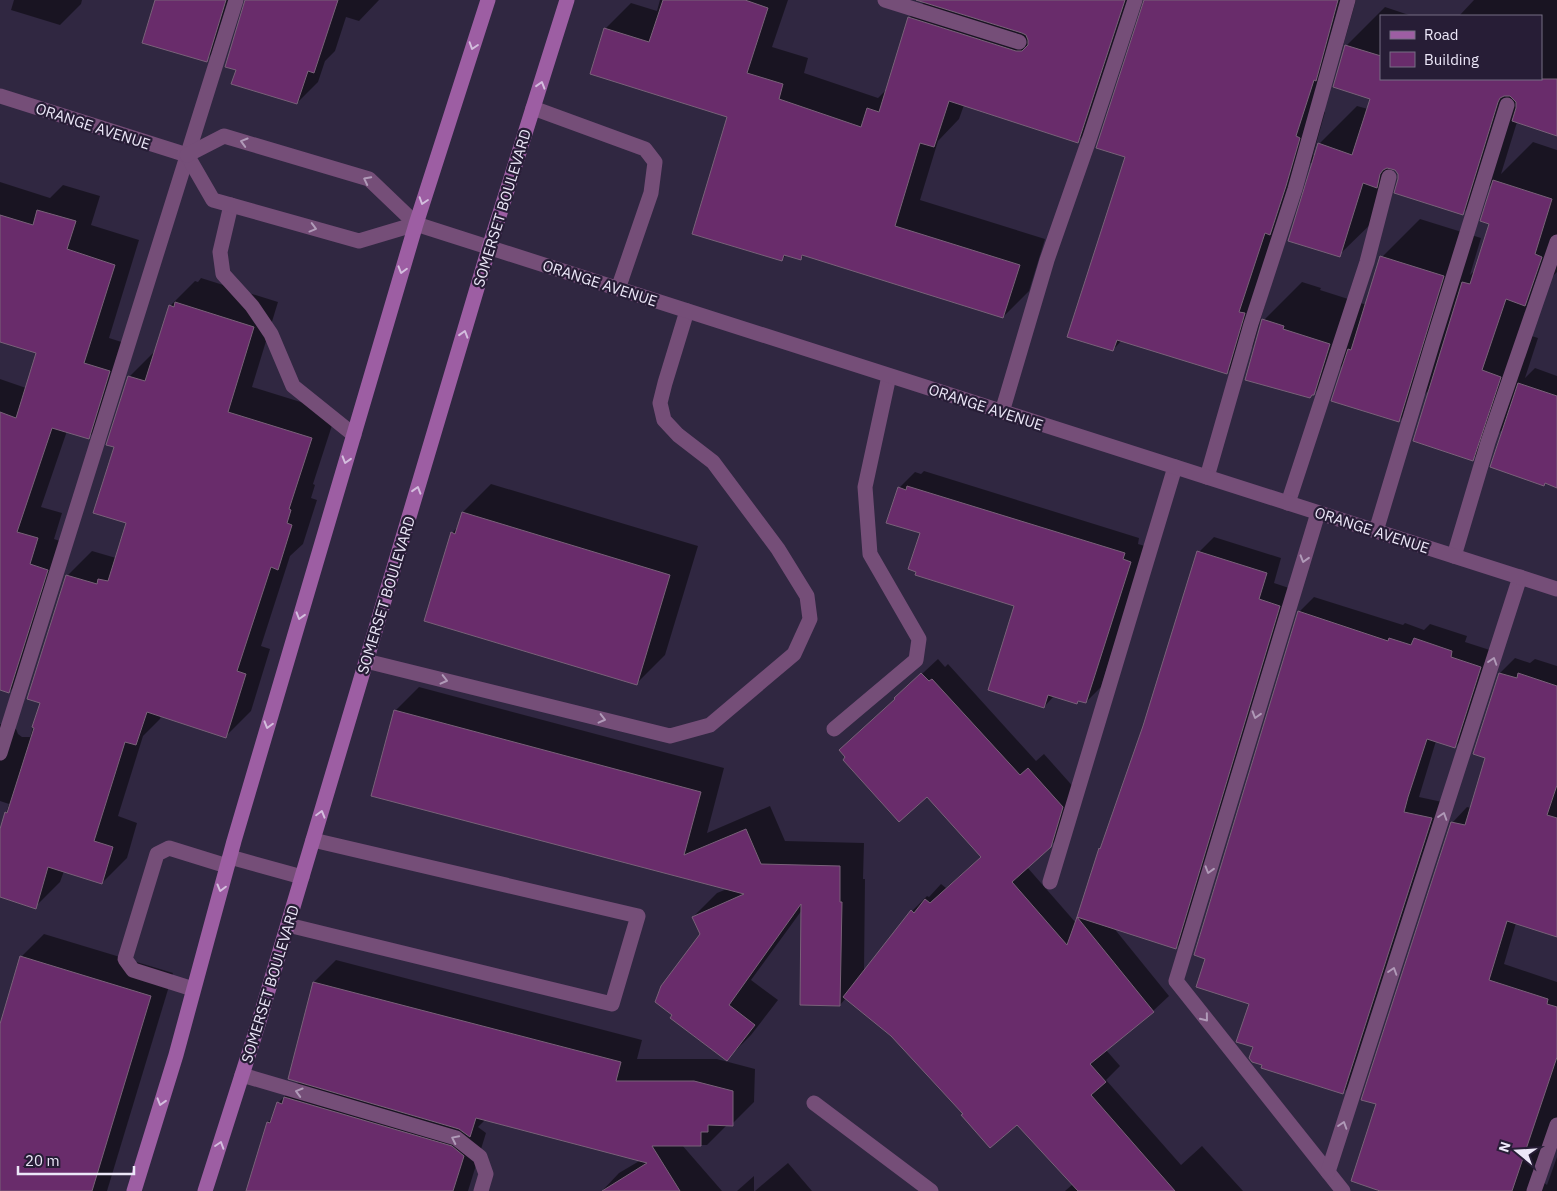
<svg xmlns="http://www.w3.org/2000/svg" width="1557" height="1191" font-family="'IBM Plex Sans',sans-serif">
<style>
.shadow{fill:#0007}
.building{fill:#692c6b;stroke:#796179}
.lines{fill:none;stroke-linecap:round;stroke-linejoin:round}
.service{stroke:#754e78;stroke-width:15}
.minor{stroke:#754e78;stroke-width:15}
.tertiary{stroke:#754e78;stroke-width:15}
.secondary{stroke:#9d5ea3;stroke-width:15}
.oneway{stroke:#d4bede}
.oneway2{stroke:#b09ab8}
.labels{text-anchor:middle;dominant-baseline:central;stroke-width:4.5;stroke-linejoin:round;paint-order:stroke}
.street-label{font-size:15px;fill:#ece7f8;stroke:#271d36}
</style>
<rect width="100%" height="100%" fill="#302741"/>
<!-- shadow -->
<g class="shadow">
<polygon points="14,0 82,0 81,4 60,25 11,10"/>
<polygon points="157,0 240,0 227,39 206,60"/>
<polygon points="246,0 379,0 359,21 346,17 335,51 325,61 318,82 297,103 237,69"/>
<polygon points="660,0 788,0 772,47 808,58 804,73 878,98 887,89 909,18 925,1 921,0 1142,0 1104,115 1078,141 964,105 959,119 938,141 920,200 1045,239 1029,291 1003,317 805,254 801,259 787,254 782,260 729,116 605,29 631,3 657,11"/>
<polygon points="1145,0 1356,0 1341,53 1338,56 1321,110 1325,112 1313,155 1315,156 1319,144 1357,106 1368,109 1372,98 1346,46 1385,7 1412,16 1381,16 1381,79 1541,79 1541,16 1459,16 1474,0 1557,0 1557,134 1517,122 1501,174 1533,142 1557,150 1557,272 1531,298 1519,332 1538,338 1525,378 1535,368 1557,376 1557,486 1505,427 1472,460 1430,389 1399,421 1346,362 1310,397 1264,320 1302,282 1321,288 1320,290 1367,305 1382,257 1420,219 1481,238 1470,275 1476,269 1491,223 1494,182 1462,214 1399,174 1396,169 1393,169 1378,217 1339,255 1313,164 1310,163 1270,287 1253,346 1227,373 1122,340 1113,350 1127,156"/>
<polygon points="0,182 50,198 63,185 100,196 91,225 139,240 109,338 134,346 113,413 88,438 67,431 41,507 62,513 54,539 72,545 34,667 9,692 0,689 0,379 26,388 37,352 0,341"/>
<polygon points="201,278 278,302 252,387 336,413 313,484 315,485 311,498 317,500 303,544 290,556 261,646 270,649 251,711 226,736 161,715 160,719 143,736 118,816 137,823 127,858 102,883 64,871 60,882 35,907 0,896 0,833 9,804 0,801 0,724 16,729 18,734 22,737 30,737 41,702 67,576 92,551 116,558 127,522 115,446 129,377 154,352 155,352 170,306 195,281 198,282"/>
<polygon points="924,471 1139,538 1138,544 1145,546 1101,687 1086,702 1080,700 1077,703 1054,696 1044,707 1016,605 921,533 899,488 915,472 921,474"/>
<polygon points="491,484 698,546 665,655 636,684 452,533 459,526 463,512"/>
<polygon points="1214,537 1281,558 1274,583 1295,590 1191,932 1176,948 1113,927 1169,996 1153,1011 1106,1050 1120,1066 1106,1080 1181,1165 1202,1146 1243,1191 1065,1191 1073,1184 1017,1123 964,1114 892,1035 846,998 840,1005 802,910 751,980 778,1000 751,1035 727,1059 701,935 693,917 717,893 727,889 395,711 419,687 724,768 707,833 770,806 785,841 864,843 863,879 865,879 864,973 912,911 927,896 929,897 941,884 946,888 982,856 927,795 847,757 840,750 938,659 945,667 948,664 1036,761 1044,754 1077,791 1066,831 1027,867 1076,923 1100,849 1144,726 1199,552"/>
<polygon points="1314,597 1403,625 1405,623 1424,630 1430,624 1467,636 1465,642 1496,652 1470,731 1455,747 1436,741 1419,797 1447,803 1358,1077 1343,1093 1264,1064 1255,1047 1250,1004 1299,612"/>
<polygon points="1515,658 1530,663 1535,659 1557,666 1557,936 1516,923 1504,964 1557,982 1557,1123 1542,1181 1547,1185 1557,1157 1557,1191 1377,1191 1378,1104 1452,823 1467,807 1471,808 1487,757 1500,673"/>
<polygon points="44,934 173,973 107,1191 0,1191 0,1027 21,957"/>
<polygon points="336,960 642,1040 637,1059 717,1059 755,1069 754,1102 732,1124 728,1124 707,1145 682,1145 722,1191 602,1191 619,1173 641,1160 486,1119 478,1127 486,1133 468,1191 247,1191 268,1122 274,1117 278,1103 300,1081 314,982"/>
<polygon points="788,1163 812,1191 755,1191"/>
<polygon points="754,1176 754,1191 737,1191"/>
</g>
<!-- building -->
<g class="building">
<polygon points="155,0 226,0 207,62 142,43"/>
<polygon points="245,0 338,0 314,73 308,71 297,104 231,84 236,70 225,67"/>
<polygon points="663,0 745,0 768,8 747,73 783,84 779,99 861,127 867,108 879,112 908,17 1016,51 1022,51 1028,45 1028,40 1026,35 1022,33 916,0 1125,0 1078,143 949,101 934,147 920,143 895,226 1020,265 1003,318 802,255 801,260 784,255 782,261 692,234 727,117 590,74 604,28 649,42"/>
<polygon points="1144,0 1338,0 1316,81 1314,80 1296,136 1300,138 1286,186 1270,235 1265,233 1239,312 1245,313 1227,374 1117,340 1113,351 1067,337 1125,157 1096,148"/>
<polygon points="1345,45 1381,56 1381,79 1557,79 1557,136 1512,121 1516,108 1516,102 1510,96 1504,96 1500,98 1498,102 1463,215 1394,193 1398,179 1398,174 1395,170 1387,168 1383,170 1380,174 1377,188 1363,183 1340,257 1288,241 1318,143 1352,155 1370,99 1333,87"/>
<polygon points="1493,180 1552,199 1535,254 1542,257 1525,306 1506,299 1482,370 1501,377 1473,461 1413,441 1462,282 1470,284 1489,224 1480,221"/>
<polygon points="37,210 76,221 67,249 115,265 84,363 110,371 89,439 52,428 17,532 38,538 30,564 48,570 9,693 0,690 0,412 16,418 36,353 0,342 0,215 33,225"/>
<polygon points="1380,256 1444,276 1399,422 1331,401 1348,349 1351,350"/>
<polygon points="175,302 254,327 228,412 312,438 289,509 291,510 287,523 292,525 278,570 271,567 237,671 246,674 226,738 147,712 136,745 125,742 94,841 113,847 102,884 48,867 36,909 0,897 0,829 5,812 7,813 34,728 32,727 40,703 27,699 66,575 97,584 98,579 108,581 126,523 93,513 114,447 106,445 128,376 145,381 169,305 174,307"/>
<polygon points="1262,319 1284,326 1283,329 1330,344 1314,395 1312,395 1310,398 1245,380"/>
<polygon points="1518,383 1557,396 1557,488 1545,483 1544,486 1490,467"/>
<polygon points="907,486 1125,553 1123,559 1131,562 1086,703 1078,701 1077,704 1048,695 1044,708 988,690 1014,606 915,575 916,572 908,569 920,533 886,523 898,487 906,490"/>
<polygon points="462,512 670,575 637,685 424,621 451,532 455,534"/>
<polygon points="1197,551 1267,573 1259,599 1280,606 1176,949 1077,917 1099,848 1100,849 1143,726"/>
<polygon points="1298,611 1388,641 1389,638 1411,645 1414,638 1452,651 1451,657 1481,667 1455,748 1427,739 1408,797 1404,812 1432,818 1343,1094 1261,1068 1262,1065 1252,1062 1249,1058 1253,1047 1236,1042 1249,1004 1196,987 1205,959 1194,955"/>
<polygon points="921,673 929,681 932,679 1020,775 1028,768 1063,807 1051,847 1012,882 1067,945 1077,917 1154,1012 1090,1064 1106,1082 1091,1095 1175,1191 1078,1191 1017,1125 990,1148 961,1115 963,1114 891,1036 843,997 911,910 914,913 925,899 930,903 981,857 927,797 899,822 843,760 845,757 839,750 895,699 894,698"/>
<polygon points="1499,673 1517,678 1518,673 1557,686 1557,785 1547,815 1557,818 1557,937 1507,921 1489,980 1548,999 1547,1004 1557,1007 1557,1057 1512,1191 1380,1191 1351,1181 1376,1104 1361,1100 1451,822 1465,825 1485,758 1473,754"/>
<polygon points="394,710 701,792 684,855 746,829 761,864 840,866 840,902 842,902 840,1006 800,1005 801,904 729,1005 755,1025 727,1061 670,1018 672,1015 655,1002 661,986 700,934 692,917 744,894 371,796"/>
<polygon points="20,956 151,996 92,1191 0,1191 0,1024"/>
<polygon points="313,982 621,1062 616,1081 694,1081 733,1091 733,1126 708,1125 708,1132 701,1132 701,1146 652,1146 680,1191 602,1191 647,1163 476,1118 470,1137 459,1129 288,1079"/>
<polygon points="284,1097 452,1146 464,1156 453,1191 246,1191 267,1122 270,1123 277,1102 282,1104"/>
</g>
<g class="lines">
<!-- service -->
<g class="service">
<polyline points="885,0 1019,42"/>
<polyline points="533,108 645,149 655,162 651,193 618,289"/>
<polyline points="231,205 220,252 223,274 252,306 271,334 293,386 354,435"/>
<polyline points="1002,412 1047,260 1090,137 1135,0"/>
<polyline points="1207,477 1251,324 1295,189 1348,0"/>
<polyline points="1288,503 1367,262 1389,177"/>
<polyline points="1318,513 1176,981 1343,1191"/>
<polyline points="1376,531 1432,345 1507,105"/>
<polyline points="1454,556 1488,442 1557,242"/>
<polyline points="366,661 670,736 710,725 794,654 810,619 807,596 778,549 713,462 678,435 664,420 660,403 665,383 687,311"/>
<polyline points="834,729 916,660 919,639 870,554 865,487 889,376"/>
<polyline points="0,753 236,0"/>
<polyline points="230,857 302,877"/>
<polyline points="1050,882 1175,467"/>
<polyline points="288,925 612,1004 638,916 313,840"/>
<polyline points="193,989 133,970 125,959 157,854 169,848 227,866"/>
<polyline points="242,1075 456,1138 480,1157 486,1174 481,1191"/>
<polyline points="1328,1172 1520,577"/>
<polyline points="1534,1191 1557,1125"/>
</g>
<!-- minor -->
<polyline class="minor" points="814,1103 931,1191"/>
<!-- tertiary -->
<g class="tertiary">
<polyline points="0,96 187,155 213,200 359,241 416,224"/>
<polyline points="187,155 224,136 369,179 416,224 1557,589"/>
</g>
<!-- secondary -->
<g class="secondary">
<polyline points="134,1191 176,1055 234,841 416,224 488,0"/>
<polyline points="205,1191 257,1028 489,248 567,0"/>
</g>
</g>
<!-- one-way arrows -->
<defs><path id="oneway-chevron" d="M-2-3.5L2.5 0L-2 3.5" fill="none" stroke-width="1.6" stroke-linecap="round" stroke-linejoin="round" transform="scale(1.25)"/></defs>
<g class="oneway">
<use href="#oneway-chevron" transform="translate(473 46) rotate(108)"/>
<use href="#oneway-chevron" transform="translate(541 85) rotate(-73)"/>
<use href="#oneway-chevron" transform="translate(423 201) rotate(108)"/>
<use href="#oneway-chevron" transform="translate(402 270) rotate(106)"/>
<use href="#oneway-chevron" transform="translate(464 334) rotate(-73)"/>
<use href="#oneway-chevron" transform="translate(346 460) rotate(107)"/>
<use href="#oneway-chevron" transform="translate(417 490) rotate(-73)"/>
<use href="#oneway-chevron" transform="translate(300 616) rotate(107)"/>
<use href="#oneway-chevron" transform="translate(268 725) rotate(106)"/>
<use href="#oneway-chevron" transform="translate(321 814) rotate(-74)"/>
<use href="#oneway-chevron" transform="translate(221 888) rotate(105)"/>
<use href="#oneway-chevron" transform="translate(161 1102) rotate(107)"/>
<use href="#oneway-chevron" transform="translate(220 1145) rotate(-72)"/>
</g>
<g class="oneway2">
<use href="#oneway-chevron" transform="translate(244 142) rotate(-164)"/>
<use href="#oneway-chevron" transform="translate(367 180) rotate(-153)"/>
<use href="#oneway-chevron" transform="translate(313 228) rotate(15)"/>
<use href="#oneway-chevron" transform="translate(1304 559) rotate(107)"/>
<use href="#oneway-chevron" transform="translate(1493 661) rotate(-72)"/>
<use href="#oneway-chevron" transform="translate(444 680) rotate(14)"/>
<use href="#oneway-chevron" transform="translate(1256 715) rotate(107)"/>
<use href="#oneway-chevron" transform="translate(602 719) rotate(14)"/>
<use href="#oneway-chevron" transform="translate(1443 816) rotate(-72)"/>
<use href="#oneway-chevron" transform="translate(1209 870) rotate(107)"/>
<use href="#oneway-chevron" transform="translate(1393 971) rotate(-72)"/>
<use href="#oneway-chevron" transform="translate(1205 1018) rotate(51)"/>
<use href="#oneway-chevron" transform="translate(299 1092) rotate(-164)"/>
<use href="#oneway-chevron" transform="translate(1343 1125) rotate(-72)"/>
<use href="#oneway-chevron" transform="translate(455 1139) rotate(-154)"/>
</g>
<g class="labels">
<!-- street labels -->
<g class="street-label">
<text transform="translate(93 126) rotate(18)">ORANGE AVENUE</text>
<text transform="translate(502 208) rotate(-73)">SOMERSET BOULEVARD</text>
<text transform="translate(600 283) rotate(18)">ORANGE AVENUE</text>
<text transform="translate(986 407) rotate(18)">ORANGE AVENUE</text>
<text transform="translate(1372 530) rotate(18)">ORANGE AVENUE</text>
<text transform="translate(386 595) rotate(-73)">SOMERSET BOULEVARD</text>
<text transform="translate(270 984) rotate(-73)">SOMERSET BOULEVARD</text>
</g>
</g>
<!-- legend -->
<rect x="1380" y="15" width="162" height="65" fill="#271d36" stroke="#766e84"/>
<rect x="1390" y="31" width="25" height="8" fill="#9d5ea3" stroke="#766e84"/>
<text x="1424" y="40" font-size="15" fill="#ece7f8">Road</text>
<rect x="1390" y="52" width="25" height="15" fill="#692c6b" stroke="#766e84"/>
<text x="1424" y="65" font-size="15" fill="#ece7f8">Building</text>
<!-- north arrow -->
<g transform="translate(1517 1151) rotate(288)" stroke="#271d36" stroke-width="4" paint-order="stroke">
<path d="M0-4L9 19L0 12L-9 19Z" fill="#ece7f8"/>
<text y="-8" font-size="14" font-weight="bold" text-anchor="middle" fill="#ece7f8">N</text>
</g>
<!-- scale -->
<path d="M18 1166v8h116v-8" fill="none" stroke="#ece7f8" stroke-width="2.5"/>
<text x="25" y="1166" font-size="15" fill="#ece7f8" stroke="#271d36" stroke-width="4" paint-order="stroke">20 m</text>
</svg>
